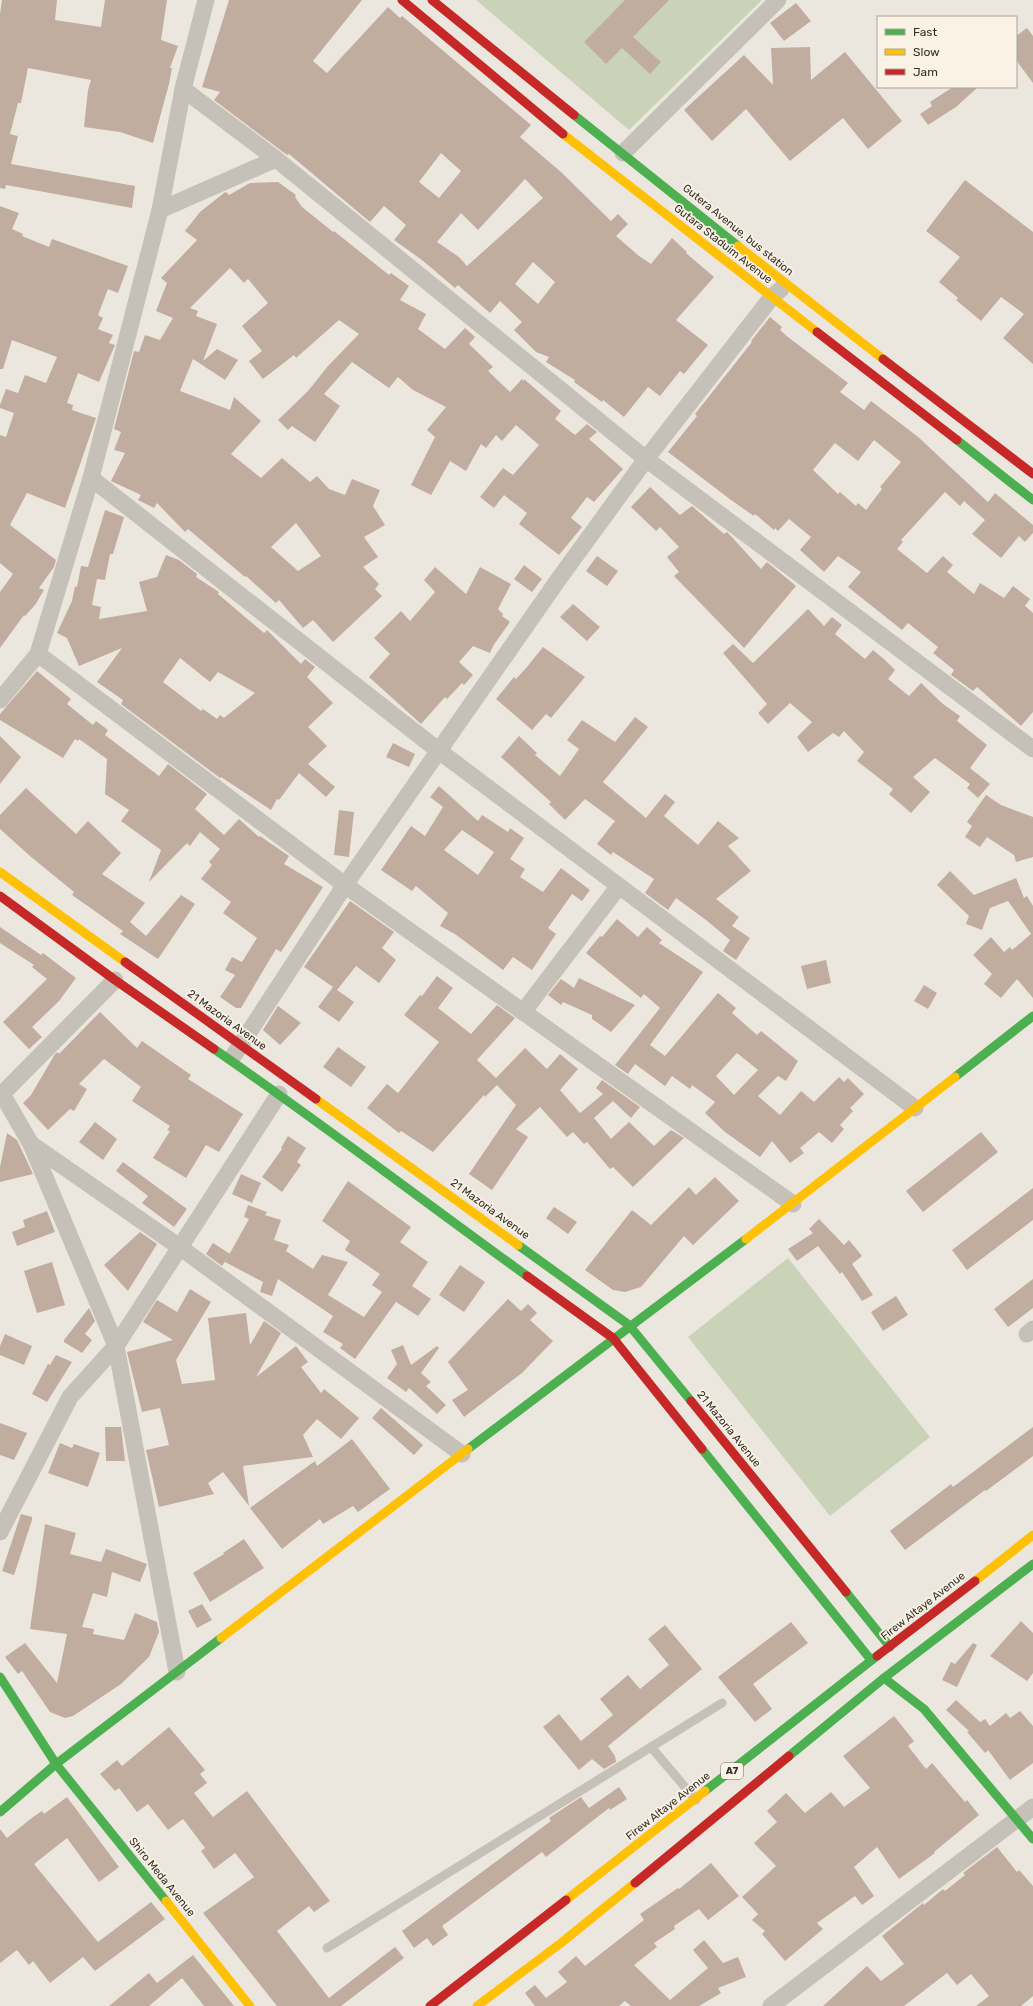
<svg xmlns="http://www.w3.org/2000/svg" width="1033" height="2006" font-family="Rubik,sans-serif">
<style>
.green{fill:#cad3b8}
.building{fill:#c1ad9f;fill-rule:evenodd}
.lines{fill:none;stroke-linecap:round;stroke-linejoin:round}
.lane{stroke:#c5c0b8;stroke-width:9}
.street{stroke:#c5c0b8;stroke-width:17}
.fast{stroke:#4caf50;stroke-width:9}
.slow{stroke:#ffc107;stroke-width:9}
.jam{stroke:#c62828;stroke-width:9}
.labels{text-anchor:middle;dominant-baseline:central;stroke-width:3.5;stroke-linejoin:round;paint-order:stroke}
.shield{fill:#faf3e5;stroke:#70685f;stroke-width:1}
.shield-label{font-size:10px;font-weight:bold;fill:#352d26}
.street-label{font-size:11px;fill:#352d26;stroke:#faf3e5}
</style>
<rect width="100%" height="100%" fill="#ece7de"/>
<!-- green -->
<g class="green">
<polygon points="476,0 762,0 629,130"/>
<polygon points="788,1258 930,1437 830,1516 688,1337"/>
</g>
<!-- building -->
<g class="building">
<polygon points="2,0 57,0 55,20 101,27 105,0 167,0 161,40 178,46 170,68 172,68 169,84 153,143 120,132 84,127 88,90 91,80 28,68 21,103 18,103 10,134 18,136 11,164 135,186 132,208 6,185 5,189 0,188 0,14"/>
<path d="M229,0H362L313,61L327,73L388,7L400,18L402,16L531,125L520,137L561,172L611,221L618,214L628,224L616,236L639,256L651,264L672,238L687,252L686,253L714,277L676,320L708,345L684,374L680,371L660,396L648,387L624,417L603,400L602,402L574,382L575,380L546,362L549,357L536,352L514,330L522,322L500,301L490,313L458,285L455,288L422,260L394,240L406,225L384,206L370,222L289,154L287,155L214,100L220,92L202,87ZM441,153L461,171L439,198L419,182ZM525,179L543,198L467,266L459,257L437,242L461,213L478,230ZM533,262L555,282L538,304L515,284Z"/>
<polygon points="625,0 669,0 633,37 661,62 650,74 622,48 606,64 584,42"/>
<polygon points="796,3 811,21 784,41 770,23"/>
<polygon points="1027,28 1033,36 1033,83 1016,60 1016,36"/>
<polygon points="810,47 811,80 845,52 902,121 868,149 843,118 790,161 746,109 712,141 684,110 744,55 773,85 771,48"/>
<polygon points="953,87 978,87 956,107 928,125 920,114 932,106 930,102"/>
<polygon points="965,180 1033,232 1033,364 1003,338 1024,314 1001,297 981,321 956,300 958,298 939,282 960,257 926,231"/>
<path d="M278,182L296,195L295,197L302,207L333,232L334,231L389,275L391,273L409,286L400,300L426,314L418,329L445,349L465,328L475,337L469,344L493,367L488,371L510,392L522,379L524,381V379L561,411L555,419L575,435L587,424L597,432L589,439L623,469L594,502L587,497L571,518L582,527L559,555L519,524L527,513L504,495L494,508L480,497L503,468L513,475L539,445L516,425L502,441L496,435L486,448L481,444L466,471L450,461L431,495L411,485L435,437L427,430L446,407L413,390L398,377L389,388L352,362L324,394L340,406L315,442L292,426L288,430L278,420L308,391L328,366L359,334L339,320L296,358L294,355L263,379L249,361L262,351L242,326L268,303L248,279L244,283L230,268L190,308L198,311L196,316L217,324L203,361L217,349L238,360L225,380L193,359L180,391L230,410L234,397L261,421L231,454L261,478L282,458L310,482L317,476L329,489L345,495L352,479L380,490L373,506L385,525L364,537L378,557L363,567L379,584L375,589L382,596L333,642L313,620L303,628L279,600L276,603L246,576L245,577L188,529L185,532L157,503L154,508L138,500L141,495L111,481L125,453L114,450L121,432L114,429L134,351L139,352L145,335L160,340L173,318L156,311L167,283L161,278L197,240L185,231L200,212L224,193L226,192L229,195L250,183ZM296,523L321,556L298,571L271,547Z"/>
<polygon points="0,206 19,213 12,229 23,234 22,236 49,247 52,239 128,266 118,293 108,289 98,315 103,318 98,329 113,335 109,343 115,345 99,382 78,373 67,403 73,405 72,410 96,418 65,508 27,493 10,525 56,560 54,567 39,588 44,590 35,605 25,616 24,615 0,648 0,592 13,574 0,563 0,435 6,437 14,413 0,408 0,405 6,389 18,393 25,375 46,383 57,357 12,340 3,369 0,369"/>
<path d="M770,317L782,327L780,330L788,337L848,383L840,392L864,410L871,401L917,436L988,502L995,493L1033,525V533L1025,542L1019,536L1001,558L972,534L985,520L964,501L960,506L945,492L901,540L903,542L897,549L927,573L943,556L953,565L947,572L974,594L980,583L1004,598L1013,586L1030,599L1025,606L1033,613V712L1021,726L977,687L973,691L951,675L954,670L933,653L938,647L908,623L902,630L848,587L861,572L838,556L824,572L800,550L811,537L789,519L778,531L775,528L774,530L755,514L754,516L731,500L668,452L697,416L695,414L752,342L751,341ZM874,440L901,462L880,487L882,489L866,510L858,503L856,506L840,492L838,494L813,470L835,443L858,461Z"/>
<polygon points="650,487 680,515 692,506 724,534 727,532 730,535 761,569 767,562 796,586 744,648 674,576 679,572 667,557 679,547 660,527 656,531 631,507"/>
<path d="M105,510L124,517L113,554H110L105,580L97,579L92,605L101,607L99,619L147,611L139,582L157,577L166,555L179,560L197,574L196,577L219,592L218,594L264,633L267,630L301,664L305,659L315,667L307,677L333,703L308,727L327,746L308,764L335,787L326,797L299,773L279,800L277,799L271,810L221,777L220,778L121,704L123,700L97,682L122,648L79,666L67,638L57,633L72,601L75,586L77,587L81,566L88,567ZM180,658L210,682L218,672L255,693L224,718L220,715L217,719L203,709L201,711L163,682Z"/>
<polygon points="597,556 618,571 607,586 586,571"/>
<polygon points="524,565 542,579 532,592 514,579"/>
<polygon points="435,567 466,594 480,567 511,584 498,609 503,614 502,616 510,622 493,646 490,653 473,646 459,662 473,675 464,685 462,683 447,699 445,697 421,724 369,677 390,654 374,638 401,611 410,621 435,592 424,580"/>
<polygon points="573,604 600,627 587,641 560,617"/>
<polygon points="808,609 824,626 832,617 842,625 835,634 865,659 873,650 885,660 895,670 888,679 909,696 921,683 943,704 960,716 957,721 987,745 970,768 990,784 978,798 967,788 970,784 935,758 913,777 930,792 911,813 889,794 893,789 857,761 864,752 844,731 839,737 833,733 808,752 797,737 812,722 790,703 768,724 758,713 767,704 723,653 733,644 753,663"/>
<polygon points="543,647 585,677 551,718 546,714 532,730 496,699 514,677 516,679 527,667"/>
<polygon points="37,671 71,699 67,704 93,725 96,721 108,730 105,735 159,776 168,764 207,794 195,809 224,835 239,819 259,837 260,836 289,856 284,864 323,887 281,952 276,949 241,1008 236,1008 220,997 235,975 225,970 232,957 242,962 257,938 223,913 231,902 201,879 212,865 209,862 220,849 200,832 190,846 187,843 149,882 161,850 121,821 129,810 105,794 107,759 79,739 78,741 75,739 63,758 0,720 0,714"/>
<polygon points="635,717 648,727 603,782 646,818 665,794 675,802 664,816 698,845 718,821 739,838 728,846 751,871 716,899 739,917 732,926 750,938 736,960 723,951 730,940 706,920 676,898 668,910 645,893 654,879 613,852 611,855 597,844 615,821 585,799 565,820 549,804 551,802 501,757 519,736 537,753 535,755 560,776 579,749 567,740 582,720 615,742"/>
<polygon points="0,736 21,757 0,784"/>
<polygon points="393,743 415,754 409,767 386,757"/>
<path d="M439,786L478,821L482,815L508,832L510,828L524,838L510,859L525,869L520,877L543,892L561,868L590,890L582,901L572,894L548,928L556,934L532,970L513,957L503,970L455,934L440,926L448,913L416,886L412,891L381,870L411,826L425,836L443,807L430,797ZM462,830L494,852L478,875L444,850Z"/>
<polygon points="26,788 76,834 88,821 121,853 102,874 145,903 130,922 146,936 181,895 195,904 158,959 120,934 123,931 72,895 74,892 30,856 0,829 0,815"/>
<polygon points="986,795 1001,805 1033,817 1033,857 1016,862 1014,855 987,837 980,847 965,837 972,826 967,822"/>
<polygon points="339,810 354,812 349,857 334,855"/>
<polygon points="950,871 974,895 1016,878 1024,898 1027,896 1033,906 1033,998 1017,979 1001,998 984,984 992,974 973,955 991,937 1004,952 1010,947 1012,950 1031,934 1008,901 990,908 982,930 966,924 969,916 937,885"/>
<polygon points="350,901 394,932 382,948 396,960 379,983 356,966 337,990 354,1002 339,1022 318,1007 333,987 304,967"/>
<path d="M617,919L638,937L647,927L662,940L659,943L703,972L650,1045L665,1056L718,993L736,1008L732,1013L757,1035L761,1031L798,1061L786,1081L778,1076L758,1096L780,1115L801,1091L814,1102L839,1077L844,1082L848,1078L864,1094L850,1108L853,1111L840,1125L844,1129L832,1143L819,1132L800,1148L804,1153L790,1163L772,1141L760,1157L725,1132L705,1113L715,1102L692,1085L690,1089L672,1076L665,1086L635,1064L628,1074L615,1065L660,1008L644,994L641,998L586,953L600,936L602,937ZM737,1053L758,1070L734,1095L716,1076Z"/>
<polygon points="0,927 41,955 43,953 76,978 59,1001 32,1027 42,1037 29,1049 3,1022 47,979 32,967 34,965 0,943"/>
<polygon points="826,960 831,983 807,989 801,966"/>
<polygon points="437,976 453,988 438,1008 471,1034 497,1005 515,1018 477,1060 496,1078 525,1048 547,1069 560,1054 578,1069 560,1090 580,1113 603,1094 596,1088 602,1080 640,1107 631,1118 613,1101 594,1118 611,1139 629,1122 654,1146 671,1130 684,1138 633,1187 613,1167 610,1169 587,1142 584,1144 573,1132 567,1137 540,1107 516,1129 528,1137 492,1190 469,1174 516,1105 497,1085 485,1097 484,1095 433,1152 401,1131 399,1133 367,1108 387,1084 398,1093 439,1042 404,1015 420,995 422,996"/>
<polygon points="579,978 635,1005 611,1032 592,1019 592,1015 563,1002 561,1005 548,995 561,979 574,988"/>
<polygon points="924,985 937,993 928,1009 914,1001"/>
<polygon points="278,1006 301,1023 280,1045 263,1030"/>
<polygon points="100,1012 137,1048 142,1041 191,1075 188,1079 243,1114 219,1152 206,1145 186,1178 153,1158 170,1131 167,1130 170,1126 132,1101 141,1087 104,1059 79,1084 87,1089 74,1111 70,1109 48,1130 23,1103 31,1095 55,1054 58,1052 59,1054"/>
<polygon points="338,1047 366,1067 351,1087 323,1067"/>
<polygon points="95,1122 117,1139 103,1160 79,1142"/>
<polygon points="981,1132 998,1152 923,1212 906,1191"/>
<polygon points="7,1133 17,1140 33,1174 0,1182 0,1167"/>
<polygon points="288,1136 306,1148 297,1162 301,1165 282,1192 262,1177 282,1149 281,1148"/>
<polygon points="123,1162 187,1209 174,1227 142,1203 148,1196 116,1171"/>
<polygon points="241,1174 261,1183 252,1203 232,1194"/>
<polygon points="715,1177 739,1201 693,1245 684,1236 641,1287 625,1292 613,1290 585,1270 632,1210 651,1225 689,1187 696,1195"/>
<polygon points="348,1181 411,1227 400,1242 428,1262 412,1286 431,1299 418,1316 396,1302 355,1359 340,1348 343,1344 323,1332 333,1316 278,1279 272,1296 260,1292 263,1282 225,1262 249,1219 244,1217 248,1205 267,1212 265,1215 281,1220 274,1240 289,1245 286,1251 313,1269 322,1255 348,1262 328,1295 364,1317 382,1292 372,1285 380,1274 345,1250 350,1241 322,1221"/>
<polygon points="1033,1188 1033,1220 967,1270 952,1250"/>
<polygon points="554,1207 577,1222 568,1234 546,1218"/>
<polygon points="47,1211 55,1232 17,1246 12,1232 25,1227 23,1220"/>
<polygon points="819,1219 844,1245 849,1240 862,1256 852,1264 873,1295 862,1301 842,1272 840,1274 818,1246 797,1261 788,1249 813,1233 809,1229"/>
<polygon points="140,1232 157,1244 128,1291 104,1265"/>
<polygon points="213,1243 230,1254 222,1266 206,1254"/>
<polygon points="52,1262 65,1305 37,1313 24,1271"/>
<polygon points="460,1265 485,1282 464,1312 439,1295"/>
<polygon points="1033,1279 1033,1308 1008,1327 994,1309"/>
<polygon points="190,1289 211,1302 176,1360 182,1384 215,1380 208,1318 246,1313 250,1345 264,1321 281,1333 256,1377 296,1346 308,1362 301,1367 321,1393 324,1389 359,1418 341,1439 317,1419 303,1435 313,1457 243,1466 249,1506 223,1472 208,1483 214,1494 159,1507 146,1450 169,1445 160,1408 142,1412 127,1352 173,1340 143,1322 157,1300 177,1312"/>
<polygon points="896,1296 908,1315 883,1331 871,1312"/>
<polygon points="508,1299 521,1311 528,1304 537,1313 530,1320 553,1341 522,1373 464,1417 452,1400 468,1390 448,1362"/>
<polygon points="89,1308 95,1321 85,1334 92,1340 82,1353 64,1342 64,1340"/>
<polygon points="5,1334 32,1346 24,1365 0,1355 0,1346"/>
<polygon points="403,1345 411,1365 437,1346 439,1348 421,1373 431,1382 426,1386 446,1405 437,1414 409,1388 406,1392 387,1378 397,1364 391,1350"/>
<polygon points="56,1355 72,1362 47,1402 32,1394 48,1364 50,1365"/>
<polygon points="381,1408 423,1445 414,1455 372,1418"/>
<polygon points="0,1423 27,1433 14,1460 0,1455"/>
<polygon points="105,1427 121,1427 125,1461 106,1461"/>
<polygon points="1033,1427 1033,1456 986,1491 985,1490 905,1550 890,1531 951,1484 953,1487"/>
<polygon points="352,1439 390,1489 358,1512 353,1506 323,1524 320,1519 282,1549 250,1508 315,1461 317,1466"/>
<polygon points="60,1443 72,1448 74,1444 100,1453 88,1487 48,1473"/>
<polygon points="21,1514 32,1517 32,1520 14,1575 2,1571"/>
<polygon points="45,1524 76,1533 70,1554 101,1562 106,1549 147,1564 140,1582 112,1572 107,1597 93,1593 82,1627 94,1629 93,1634 124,1640 135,1613 157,1622 159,1632 149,1657 121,1684 73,1716 65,1718 50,1712 22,1671 18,1674 5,1657 25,1643 57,1683 67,1634 30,1629"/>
<polygon points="244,1539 264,1568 210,1602 193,1573 224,1554 223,1553"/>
<polygon points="202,1604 212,1620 197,1628 188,1611"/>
<polygon points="1021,1621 1033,1633 1033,1673 1027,1681 990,1656"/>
<polygon points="791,1622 808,1643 753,1684 772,1709 755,1722 718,1677"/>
<polygon points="665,1625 702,1669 608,1746 615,1756 616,1762 604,1769 592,1759 579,1770 543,1727 559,1714 581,1741 613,1715 600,1699 628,1675 640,1689 669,1665 648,1639"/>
<polygon points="973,1643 977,1645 957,1687 942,1680 951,1662 955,1664"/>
<polygon points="956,1700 980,1722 985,1719 990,1726 1006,1713 1010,1718 1020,1711 1033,1726 1033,1763 1010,1780 988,1750 985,1753 967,1732 969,1731 946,1710"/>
<polygon points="894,1716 914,1741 908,1746 926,1769 932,1763 965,1802 967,1800 979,1815 934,1852 935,1853 899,1879 877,1847 854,1867 874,1896 862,1905 855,1896 817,1923 823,1929 785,1961 762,1934 765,1931 752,1920 758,1914 742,1897 776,1866 754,1843 777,1822 767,1811 786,1793 805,1813 831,1792 844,1807 870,1788 843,1756"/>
<polygon points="169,1727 205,1770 200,1774 207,1783 194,1793 213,1817 247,1791 330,1901 314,1912 309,1906 277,1931 329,1998 395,1947 404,1958 341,2006 277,2006 203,1913 254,1877 235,1853 214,1869 201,1851 205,1848 183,1819 168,1830 148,1804 137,1812 119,1788 115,1791 100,1774 117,1760 122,1766"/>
<polygon points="619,1787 627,1799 610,1810 609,1808 546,1857 542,1852 442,1926 448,1935 433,1946 427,1938 414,1948 402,1931 551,1821 549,1818 581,1797 589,1808"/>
<polygon points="67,1797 119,1867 99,1882 67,1838 34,1864 98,1942 151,1902 165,1919 95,1971 83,1957 50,1983 33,1961 29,1965 17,1950 0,1963 0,1829 7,1838 33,1817 42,1811 44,1814"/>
<polygon points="997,1847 1017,1872 1019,1870 1033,1886 1033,1996 1021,2006 976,2006 989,1996 971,1974 957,1985 947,1973 904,2006 823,2006 867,1966 881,1981 904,1964 882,1936 923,1903 924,1905 943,1889 945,1891 965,1875 963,1873"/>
<polygon points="711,1863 739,1896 708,1920 699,1909 674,1926 675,1929 654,1943 657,1947 634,1965 670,2000 708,1968 693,1950 704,1940 723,1963 738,1957 746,1977 718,1988 721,1993 699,2006 631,2006 625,2001 619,2006 535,2006 525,1993 535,1985 546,1998 567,1982 558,1972 576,1956 585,1966 644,1920 640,1914 678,1888 679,1889"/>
<polygon points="193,1955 234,2006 204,2006 182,1978 149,2006 109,2006 149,1973 157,1983"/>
</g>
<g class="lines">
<!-- lane -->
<g class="lane">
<polyline points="651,1747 696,1800"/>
<polyline points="327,1948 722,1703"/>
</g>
<!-- street -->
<g class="street">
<polyline points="183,89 276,159 646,459 1033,749"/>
<polyline points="623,153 778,0"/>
<polyline points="160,210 276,159"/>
<polyline points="91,478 439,751 915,1108"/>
<polyline points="38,654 345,885 793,1204"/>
<polyline points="0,700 38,654 91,478 160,210 183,89 206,0"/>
<polyline points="523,1012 619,886"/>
<polyline points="234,1055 345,885 558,580 646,459 771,298 781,289"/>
<polyline points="2,1094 31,1144 116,1346 177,1672"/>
<polyline points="0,1096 115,980"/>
<polyline points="31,1144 181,1248 462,1454"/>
<polyline points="1027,1334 1033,1329"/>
<polyline points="0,1532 70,1397 116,1346 279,1094"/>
<polyline points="771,2006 1033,1807"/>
</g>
<!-- fast -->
<g class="fast">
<polyline points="574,115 738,246"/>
<polyline points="957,440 1033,500"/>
<path d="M214,1049C320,1122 422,1200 527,1276"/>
<polyline points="955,1077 1033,1016"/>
<polyline points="518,1245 629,1325 691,1401"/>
<polyline points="468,1449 746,1239"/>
<polyline points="702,1449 871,1660"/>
<polyline points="846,1592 890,1647"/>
<polyline points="0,1677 56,1764 166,1901"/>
<polyline points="884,1678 924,1709 1033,1839"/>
<polyline points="789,1756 884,1678 1033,1564"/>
<polyline points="705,1791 877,1656"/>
<polyline points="0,1812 56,1764 221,1638"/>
</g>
<!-- slow -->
<g class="slow">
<polyline points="563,134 817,332"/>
<polyline points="738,246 883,359"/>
<polyline points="0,872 125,962"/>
<polyline points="316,1099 518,1245"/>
<polyline points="746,1239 955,1077"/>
<polyline points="975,1581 1033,1535"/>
<polyline points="221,1638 468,1449"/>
<polyline points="566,1900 705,1791"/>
<polyline points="166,1901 250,2006"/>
<polyline points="477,2006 561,1943 635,1883"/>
</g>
<!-- jam -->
<g class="jam">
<polyline points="402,0 563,134"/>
<polyline points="432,0 574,115"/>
<polyline points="817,332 957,440"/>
<polyline points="883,359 1033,474"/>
<polyline points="0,896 115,980 214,1049"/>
<polyline points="125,962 316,1099"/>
<polyline points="527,1276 613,1338 702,1449"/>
<polyline points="691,1401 846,1592"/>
<polyline points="877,1656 975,1581"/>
<polyline points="635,1883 789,1756"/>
<polyline points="430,2006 566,1900"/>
</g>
</g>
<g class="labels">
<!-- shield labels -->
<rect class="shield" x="721" y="1763" width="22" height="16" rx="3"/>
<g class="shield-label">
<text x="732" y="1771">A7</text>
</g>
<!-- street labels -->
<g class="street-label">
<text transform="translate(738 230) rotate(39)">Gutera Avenue, bus station</text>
<text transform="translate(723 244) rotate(38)">Gutara Staduim Avenue</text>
<text transform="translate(227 1020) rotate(36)">21 Mazoria Avenue</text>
<text transform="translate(490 1209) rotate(36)">21 Mazoria Avenue</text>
<text transform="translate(729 1429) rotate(51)">21 Mazoria Avenue</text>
<text transform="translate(923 1606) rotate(-38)">Firew Altaye Avenue</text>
<text transform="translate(668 1806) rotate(-38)">Firew Altaye Avenue</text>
<text transform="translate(162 1877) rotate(51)">Shiro Meda Avenue</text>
</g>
</g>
<!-- legend -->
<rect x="877" y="16" width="140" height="72" fill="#faf3e5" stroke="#aba499"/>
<rect x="885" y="29" width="20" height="6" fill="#4caf50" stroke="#aba499"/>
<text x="913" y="36" font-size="12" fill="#352d26">Fast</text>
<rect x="885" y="49" width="20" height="6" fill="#ffc107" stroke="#aba499"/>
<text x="913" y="56" font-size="12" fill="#352d26">Slow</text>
<rect x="885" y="69" width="20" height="6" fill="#c62828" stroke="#aba499"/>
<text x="913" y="76" font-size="12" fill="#352d26">Jam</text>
</svg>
